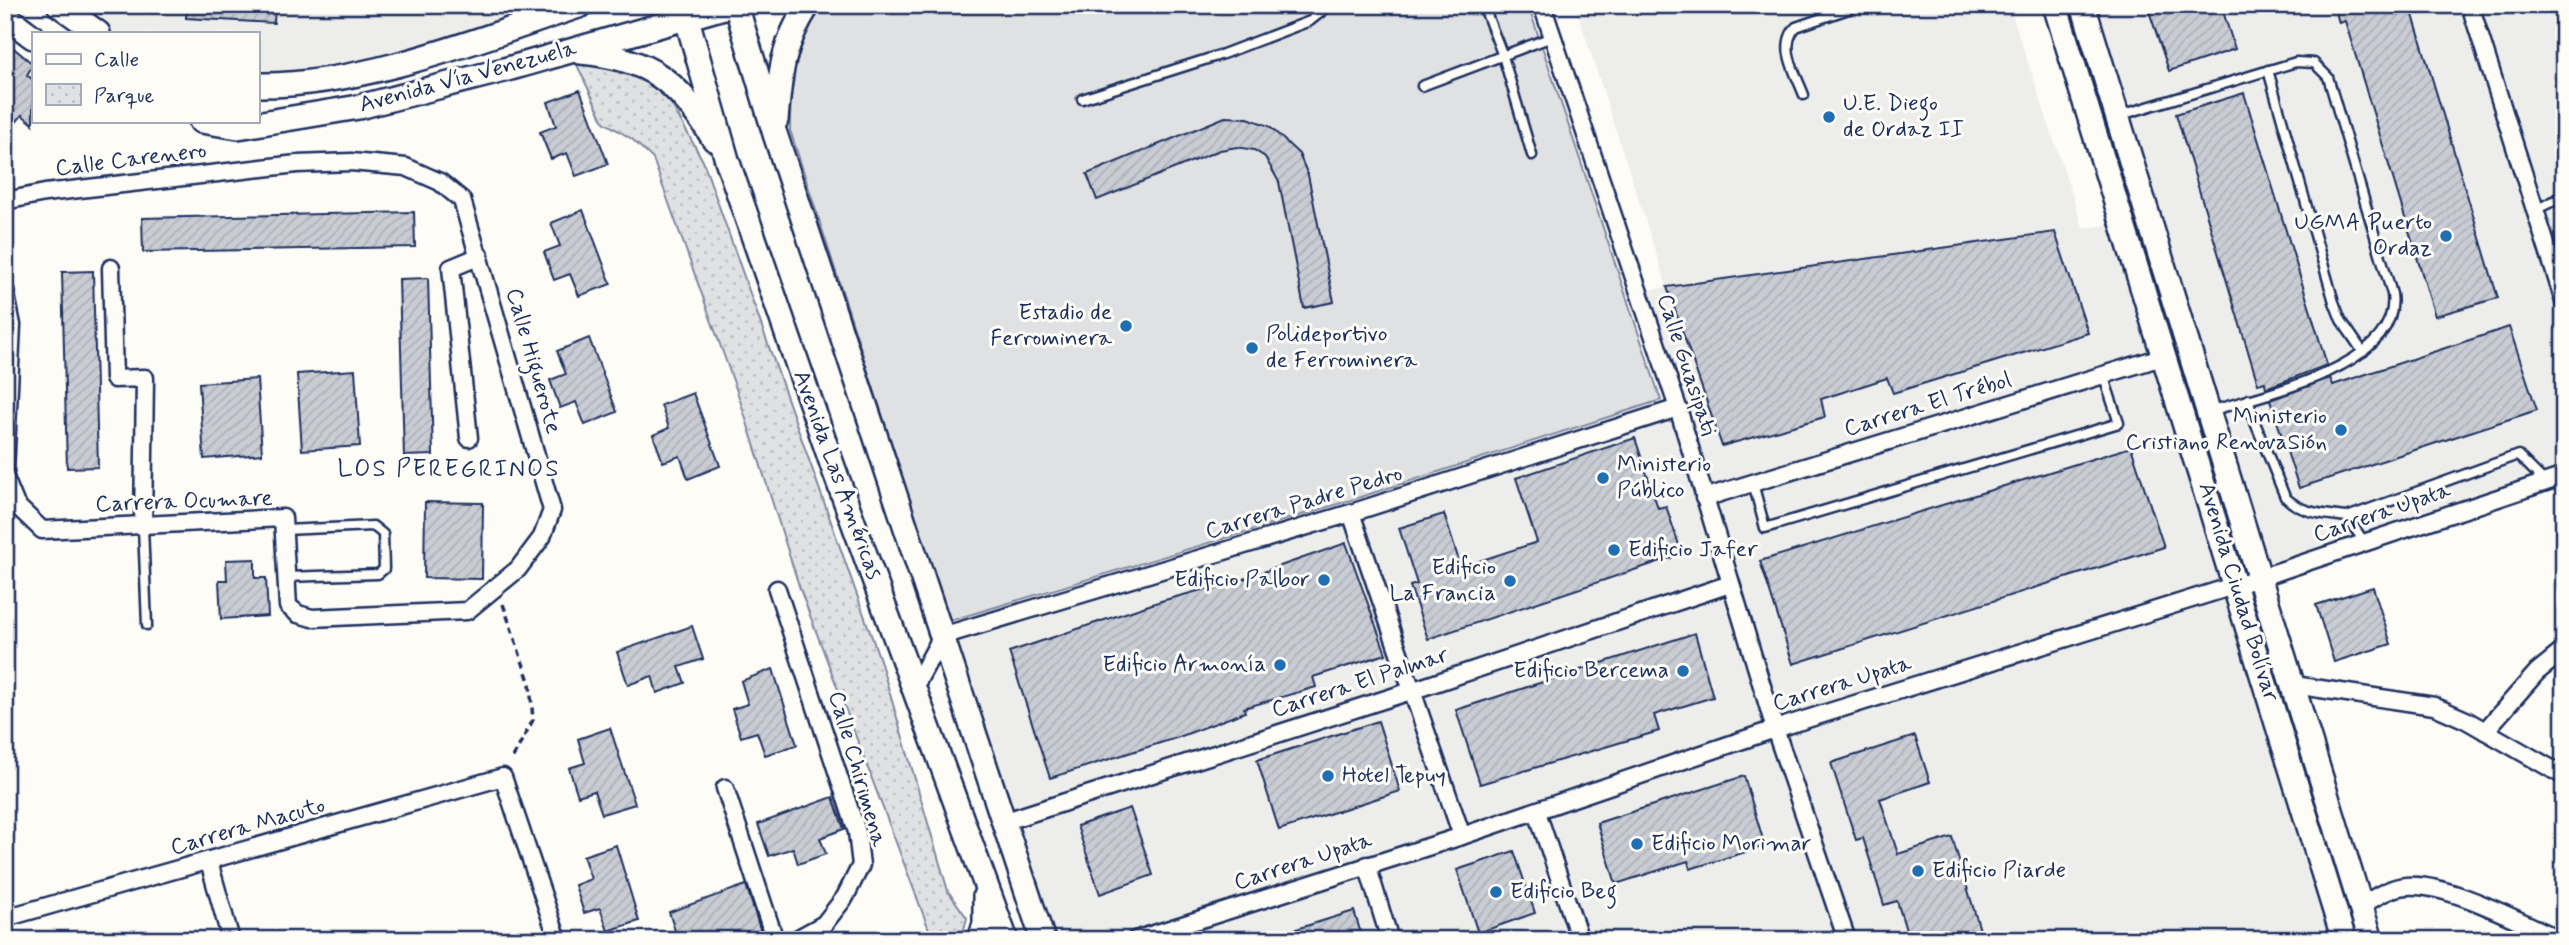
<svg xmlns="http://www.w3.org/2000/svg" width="2569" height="945" font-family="Mynerve,sans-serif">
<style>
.built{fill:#edeeec}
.park{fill:url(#park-dots);stroke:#7e88a0;stroke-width:2}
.pitch{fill:#e0e1e3;stroke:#7e88a0;stroke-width:2}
.building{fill:url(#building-hatch);stroke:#1b2f5e;stroke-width:2}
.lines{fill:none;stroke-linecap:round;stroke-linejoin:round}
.lane-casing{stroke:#1b2f5e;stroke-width:13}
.street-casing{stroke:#1b2f5e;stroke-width:21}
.secondary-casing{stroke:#1b2f5e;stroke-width:28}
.path{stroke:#1b2f5e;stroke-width:3.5;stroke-dasharray:7 5;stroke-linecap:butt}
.lane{stroke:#fdfcf7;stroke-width:8}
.street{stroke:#fdfcf7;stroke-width:16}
.secondary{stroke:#fdfcf7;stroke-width:23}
.poi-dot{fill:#1f6fb2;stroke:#fdfcf7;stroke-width:2.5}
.labels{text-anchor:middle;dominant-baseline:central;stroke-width:6;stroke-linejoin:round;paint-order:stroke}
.street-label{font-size:23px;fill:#1b2f5e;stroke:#fdfcf7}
.poi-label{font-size:23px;fill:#1b2f5e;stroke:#fdfcf7;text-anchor:start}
.neighbourhood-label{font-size:24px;letter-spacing:2px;fill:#1b2f5e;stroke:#fdfcf7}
</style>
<defs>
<pattern id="park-dots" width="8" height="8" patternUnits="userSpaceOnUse" patternTransform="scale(1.75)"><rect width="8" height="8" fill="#e0e1e3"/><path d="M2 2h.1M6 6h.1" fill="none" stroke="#c0c1c5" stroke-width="1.8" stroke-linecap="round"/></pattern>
<pattern id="building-hatch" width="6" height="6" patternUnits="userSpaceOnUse" patternTransform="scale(1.75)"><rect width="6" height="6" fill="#c9ccd3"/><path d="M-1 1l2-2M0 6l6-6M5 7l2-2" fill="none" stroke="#acb0b8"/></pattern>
</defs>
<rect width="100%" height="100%" fill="#fdfcf7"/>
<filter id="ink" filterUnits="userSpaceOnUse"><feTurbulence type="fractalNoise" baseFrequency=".0143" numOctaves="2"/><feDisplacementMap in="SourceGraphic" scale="14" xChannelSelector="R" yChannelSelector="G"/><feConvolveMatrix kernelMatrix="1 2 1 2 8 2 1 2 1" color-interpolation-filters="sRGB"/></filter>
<g filter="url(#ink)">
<!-- built -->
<g class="built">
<polygon points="59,5 581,5 470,43 257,85 257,33 98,33"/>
<polygon points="1575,5 2009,5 2083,228 2122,223 2344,940 1043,940 942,636 1677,408 1638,292 1667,287"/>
<polygon points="2083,5 2564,5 2564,476 2262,577"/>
</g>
<!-- park -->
<polygon class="park" points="612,63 662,87 703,161 880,660 948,891 967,918 961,940 933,940 800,589 739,397 653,159 632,139 604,122 577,65"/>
<!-- pitch -->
<path class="pitch" d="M823,5H1528L1661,400L1348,501L949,621L790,130C791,76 789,51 823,5Z"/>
<!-- building -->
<g class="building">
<polygon points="187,5 275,5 274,23 186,18"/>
<polygon points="2147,5 2221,5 2235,49 2169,71"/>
<polygon points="2334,5 2410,5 2498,298 2435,316 2345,21 2339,23"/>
<polygon points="5,41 33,64 27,75 33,80 33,124 22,115 5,136"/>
<polygon points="580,90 608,164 576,176 567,153 551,159 540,132 556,126 548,102"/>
<polygon points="2244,93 2327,365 2266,388 2265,382 2258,384 2176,114"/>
<polygon points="1225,117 1248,118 1269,126 1299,154 1308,175 1334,302 1304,308 1279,182 1265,157 1254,150 1237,147 1220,150 1097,200 1087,174"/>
<polygon points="583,210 611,284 579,296 570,274 554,280 544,252 560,246 551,223"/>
<polygon points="414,212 415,247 143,252 142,218"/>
<polygon points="2055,232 2088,333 1893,393 1887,378 1859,387 1821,399 1825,417 1722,446 1667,287"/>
<polygon points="93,271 98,467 67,468 62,272"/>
<polygon points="428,278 433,455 404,456 399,279"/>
<polygon points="2509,327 2537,410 2299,488 2270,400 2330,378 2333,385"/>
<polygon points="589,338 617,412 585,425 576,402 560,408 550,380 566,374 557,351"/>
<polygon points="355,370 360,446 302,450 297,374"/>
<polygon points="257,379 262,454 204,459 199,383"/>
<polygon points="693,393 720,466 688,479 680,456 663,462 653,435 669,428 661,405"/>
<polygon points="1635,438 1658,508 1666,506 1682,554 1428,639 1410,586 1417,584 1399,528 1444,514 1461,567 1537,542 1516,478"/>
<polygon points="2131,447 2164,547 1793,664 1760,561"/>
<polygon points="425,502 483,503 482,579 424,578"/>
<polygon points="1346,543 1386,654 1313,677 1316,687 1244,708 1245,712 1179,737 1050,778 1009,652 1161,601 1209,588 1209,591"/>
<polygon points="255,559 255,578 266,578 268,616 221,619 219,580 227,580 226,560"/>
<polygon points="2373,587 2391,644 2334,662 2316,605"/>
<polygon points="692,626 703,659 679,667 685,683 657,693 652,676 628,685 617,652"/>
<polygon points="1695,633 1713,697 1654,715 1659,731 1480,784 1456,710"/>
<polygon points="773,669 797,745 765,755 757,732 741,737 732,709 748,704 741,681"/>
<polygon points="1378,721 1400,791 1279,830 1257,760"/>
<polygon points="610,728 635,804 602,814 594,791 578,796 569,768 585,763 578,739"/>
<polygon points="1915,736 1930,782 1880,799 1898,854 1952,837 1983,940 1909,940 1897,901 1884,905 1863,838 1856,840 1831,763"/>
<polygon points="1744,776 1765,846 1690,869 1688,861 1616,884 1597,823"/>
<polygon points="833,797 844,829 820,838 826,854 798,864 793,848 769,856 758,824"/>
<polygon points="1130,808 1153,875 1100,894 1077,826"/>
<polygon points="616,845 639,921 608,931 600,908 584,913 575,885 591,879 583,856"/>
<polygon points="1514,851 1535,913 1478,933 1457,870"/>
<polygon points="746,885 761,932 738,940 678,940 669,912"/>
<polygon points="1354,911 1363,940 1275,940 1274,936"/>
</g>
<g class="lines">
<defs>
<g id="lane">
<polyline points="1483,5 1503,56 1532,155"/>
<polyline points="2268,70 2334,302 2341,320 2363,352"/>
<polyline points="1422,86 1552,37"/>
<path d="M1804,95C1796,73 1778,47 1796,27L1860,5"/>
<polyline points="1082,99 1223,54 1310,21 1330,5"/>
<path d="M2121,115L2296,62L2314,63L2328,77L2392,294C2402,367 2263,394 2211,411"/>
<polyline points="2537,209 2564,196"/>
<path d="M2249,399L2252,415L2285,497C2302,514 2324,514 2347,517"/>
<polyline points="1753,483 1765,528 2119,423 2103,375"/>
<polyline points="143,527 147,625"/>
<polyline points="284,530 373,526 383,534 384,569 378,574 286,577"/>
<polyline points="2365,543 2347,517 2518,455 2545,482"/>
</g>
<g id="street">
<polyline points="1542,5 1678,408 1775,729 1847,940"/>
<polyline points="2470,5 2564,301"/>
<polyline points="5,201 45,193 297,164 351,162 406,167 440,182 462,200 552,510 542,537 518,569 467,611 312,618 298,614 288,606 283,518 42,530 16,505 5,478"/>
<polyline points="111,268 114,379 145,378 143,527"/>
<polyline points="5,290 12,325 5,471"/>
<polyline points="469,438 451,268 480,256"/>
<polyline points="1704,498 2165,356"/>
<polyline points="1351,513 1462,836"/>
<polyline points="777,589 857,832 861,865 845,897 824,924 795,940"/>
<polyline points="2294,685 2434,706 2466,720 2564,776"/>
<polyline points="914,688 942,636 1351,513 1678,408"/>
<polyline points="2485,731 2537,672 2564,650"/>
<polyline points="725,788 775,940"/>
<polyline points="1537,812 1580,940"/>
<polyline points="1003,822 1414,690 1730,584"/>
<polyline points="209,862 231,940"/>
<polyline points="1367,865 1390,940"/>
<path d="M2361,906C2374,898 2390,887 2406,886C2447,882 2522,923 2561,940"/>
<polyline points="5,918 503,777 558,940"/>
<polyline points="1135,940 1462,836 1775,729 2262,577 2564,476"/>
</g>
<g id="secondary">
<polyline points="59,5 98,33"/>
<polyline points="683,5 727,160 833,467 1006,940"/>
<polyline points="736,5 775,134 1043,940"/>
<polyline points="2055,5 2344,940"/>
<polyline points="2083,5 2371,940"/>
<polyline points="5,16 33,37"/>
<path d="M581,52C650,58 678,82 714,139"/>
<path d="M257,85C360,87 484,38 581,5"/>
<path d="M776,120C780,74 782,45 808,5"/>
<polyline points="201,121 238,127 359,107 504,70 731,5"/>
<polyline points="980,940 985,924 985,896"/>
</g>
</defs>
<!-- lane casing -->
<use href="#lane" class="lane-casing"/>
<!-- street casing -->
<use href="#street" class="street-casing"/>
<!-- secondary casing -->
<use href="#secondary" class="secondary-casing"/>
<!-- path -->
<polyline class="path" points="503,604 530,684 533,720 511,761"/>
<!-- lane -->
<use href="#lane" class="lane"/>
<!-- street -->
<use href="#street" class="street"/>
<!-- secondary -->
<use href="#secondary" class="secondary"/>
</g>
</g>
<!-- markers -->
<g class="poi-dot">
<circle cx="1829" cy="117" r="7"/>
<circle cx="2446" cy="236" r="7"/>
<circle cx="1126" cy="326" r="7"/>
<circle cx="1252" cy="348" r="7"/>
<circle cx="2341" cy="430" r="7"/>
<circle cx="1603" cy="478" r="7"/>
<circle cx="1614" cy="550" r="7"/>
<circle cx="1324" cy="580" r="7"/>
<circle cx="1510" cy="581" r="7"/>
<circle cx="1280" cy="665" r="7"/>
<circle cx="1683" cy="671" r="7"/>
<circle cx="1328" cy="776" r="7"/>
<circle cx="1637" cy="844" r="7"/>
<circle cx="1918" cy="871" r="7"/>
<circle cx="1496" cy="892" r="7"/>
</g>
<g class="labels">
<!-- street labels -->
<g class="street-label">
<text transform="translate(468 77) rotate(-15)">Avenida Vía Venezuela</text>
<text transform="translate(131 160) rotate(-7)">Calle Carenero</text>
<text transform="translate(533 361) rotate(74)">Calle Higuerote</text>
<text transform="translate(1686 365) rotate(72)">Calle Guasipati</text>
<text transform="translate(1928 405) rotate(-17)">Carrera El Trébol</text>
<text transform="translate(837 475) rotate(70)">Avenida Las Américas</text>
<text transform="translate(184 502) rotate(-2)">Carrera Ocumare</text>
<text transform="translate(1304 503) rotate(-17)">Carrera Padre Pedro</text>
<text transform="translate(2382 513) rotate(-19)">Carrera Upata</text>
<text transform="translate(2238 592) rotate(73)">Avenida Ciudad Bolívar</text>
<text transform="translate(1360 683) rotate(-18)">Carrera El Palmar</text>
<text transform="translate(1842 684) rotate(-17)">Carrera Upata</text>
<text transform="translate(857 769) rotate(74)">Calle Chirimena</text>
<text transform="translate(248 827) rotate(-16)">Carrera Macuto</text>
<text transform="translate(1303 862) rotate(-18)">Carrera Upata</text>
</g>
<!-- poi labels -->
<g class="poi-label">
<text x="1843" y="104">U.E. Diego<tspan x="1843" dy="26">de Ordaz II</tspan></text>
<text x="2432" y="223" text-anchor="end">UGMA Puerto<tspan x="2432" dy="26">Ordaz</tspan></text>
<text x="1112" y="313" text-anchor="end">Estadio de<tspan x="1112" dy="26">Ferrominera</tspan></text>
<text x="1266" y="335">Polideportivo<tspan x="1266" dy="26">de Ferrominera</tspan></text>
<text x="2327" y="417" text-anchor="end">Ministerio<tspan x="2327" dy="26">Cristiano RenovaSión</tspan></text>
<text x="1617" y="465">Ministerio<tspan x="1617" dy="26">Público</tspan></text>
<text x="1628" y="550">Edificio Jafer</text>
<text x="1496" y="568" text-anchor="end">Edificio<tspan x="1496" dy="26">La Francia</tspan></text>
<text x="1310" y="580" text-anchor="end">Edificio Palbor</text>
<text x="1266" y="665" text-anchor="end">Edificio Armonía</text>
<text x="1669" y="671" text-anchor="end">Edificio Bercema</text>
<text x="1342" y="776">Hotel Tepuy</text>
<text x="1651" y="844">Edificio Morimar</text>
<text x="1932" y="871">Edificio Piarde</text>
<text x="1510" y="892">Edificio Beg</text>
</g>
<!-- neighbourhood labels -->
<g class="neighbourhood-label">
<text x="449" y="469">LOS PEREGRINOS</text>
</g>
</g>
<!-- margin -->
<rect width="2569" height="945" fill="none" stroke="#fdfcf7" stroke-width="28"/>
<rect x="14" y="14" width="2541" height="917" fill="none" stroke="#1b2f5e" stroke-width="2.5" filter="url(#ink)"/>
<!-- legend -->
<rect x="32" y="32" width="228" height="91" fill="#fdfcf7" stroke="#a3aaba" stroke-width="2"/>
<rect x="46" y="54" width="35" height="10" fill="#fdfcf7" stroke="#a3aaba" stroke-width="2"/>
<text x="94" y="66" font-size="21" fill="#1b2f5e">Calle</text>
<rect x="46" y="84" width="35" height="21" fill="url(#park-dots)" stroke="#a3aaba" stroke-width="2"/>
<text x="94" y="102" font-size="21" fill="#1b2f5e">Parque</text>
</svg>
